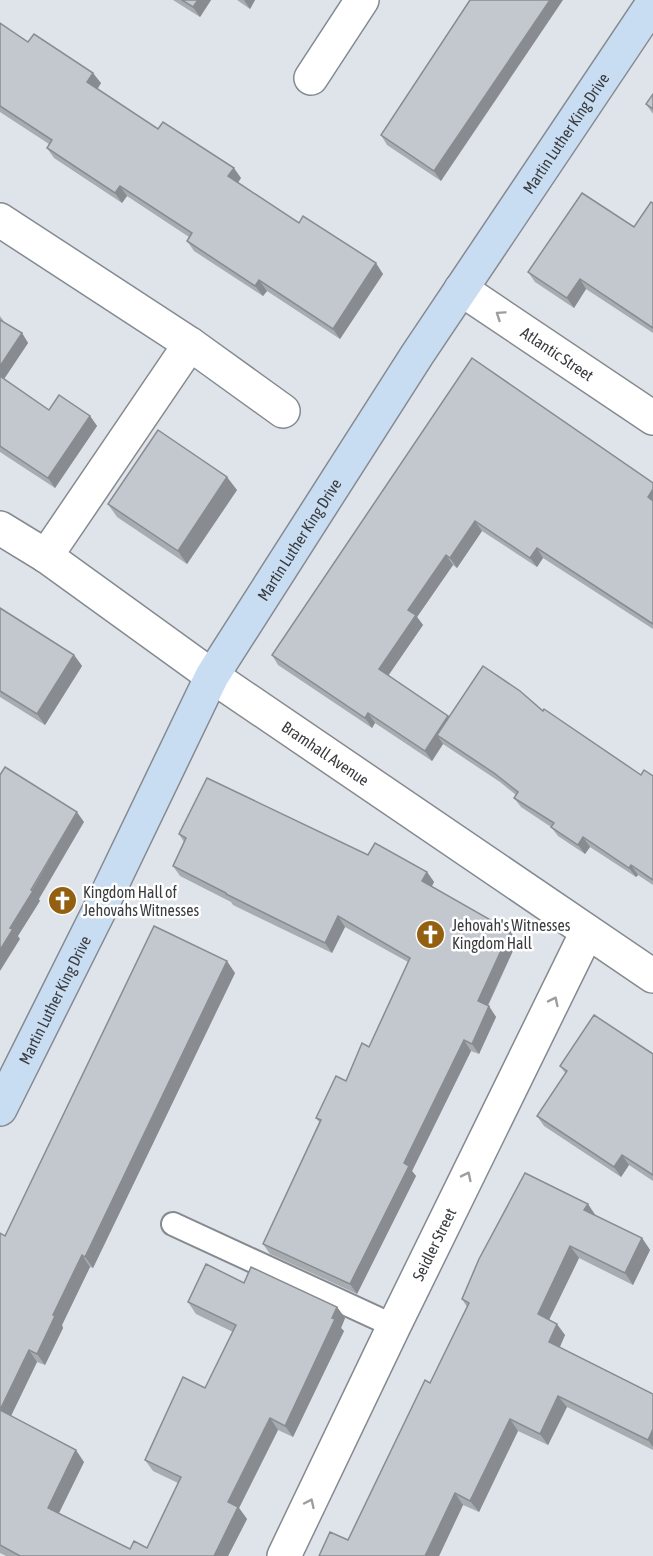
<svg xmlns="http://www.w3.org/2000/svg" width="653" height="1556" font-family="'Asap Condensed',sans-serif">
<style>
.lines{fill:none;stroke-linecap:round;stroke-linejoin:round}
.lane-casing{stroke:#858a90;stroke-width:26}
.street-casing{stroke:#858a90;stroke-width:36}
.secondary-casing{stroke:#858a90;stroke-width:36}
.lane{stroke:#fff;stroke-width:22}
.street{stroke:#fff;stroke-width:33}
.secondary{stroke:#c8dcf2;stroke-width:33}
.wall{fill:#a7acb1}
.shaded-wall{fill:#888c90}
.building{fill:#c2c8ce;stroke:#888c90;stroke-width:1.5}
.oneway{stroke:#9c9e9f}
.labels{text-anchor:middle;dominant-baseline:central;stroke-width:5;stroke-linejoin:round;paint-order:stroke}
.street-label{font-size:16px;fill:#3a3c3f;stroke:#fff}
.poi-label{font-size:16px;fill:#3a3c3f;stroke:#fff;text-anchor:start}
</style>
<rect width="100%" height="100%" fill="#dee4ea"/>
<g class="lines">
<defs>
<polyline id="lane" points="173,1224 394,1326"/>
<g id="street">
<polyline points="311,78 362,0"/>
<polyline points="0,220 190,344 46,556"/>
<path id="s1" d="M461,289L653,418"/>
<polyline points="190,344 283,411"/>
<path id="s2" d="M0,528L46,556L212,676L653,976"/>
<path id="s3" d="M284,1556L394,1326L587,932"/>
</g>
<g id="secondary">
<path id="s4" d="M0,1109L101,907L212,676L417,355L653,3"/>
</g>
</defs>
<!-- lane casing -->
<use href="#lane" class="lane-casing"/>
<!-- street casing -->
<use href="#street" class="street-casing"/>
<!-- secondary casing -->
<use href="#secondary" class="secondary-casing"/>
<!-- lane -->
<use href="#lane" class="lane"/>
<!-- street -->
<use href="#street" class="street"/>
<!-- secondary -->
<use href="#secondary" class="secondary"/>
</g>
<!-- wall -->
<g class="wall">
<polygon points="173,0 211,0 200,17"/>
<polygon points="237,0 255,0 250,9"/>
<polygon points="470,0 441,181 387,145 381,135"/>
<polygon points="0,23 28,42 101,83 97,89 158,129 241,178 238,183 299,223 383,274 340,339 267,291 263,296 194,251 187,241 189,237 127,196 122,203 54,158 47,148 49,144 0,112"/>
<polygon points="653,94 653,114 646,104"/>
<polygon points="653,203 653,333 586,289 574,308 535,282 528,272 634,227"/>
<polygon points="0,316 5,323 22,333 28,343 4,379 49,410 90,416 97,426 55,488 0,452"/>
<polygon points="472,358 653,483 653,629 543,558 537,567 482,531 457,568 453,565 417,617 423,625 388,675 449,717 543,711 641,775 653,776 653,885 638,875 636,877 590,847 585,854 558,836 551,827 521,807 514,798 516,795 500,782 443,744 432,761 375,723 372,728 278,665 272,655"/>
<polygon points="237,490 187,564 117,517 108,504"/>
<polygon points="0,608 74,655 82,666 45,725 0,697"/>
<polygon points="179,834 368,855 427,872 434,882 431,887 510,931 517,942 488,1006 496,1017 479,1054 471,1051 412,1171 416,1176 357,1294 270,1254 263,1244 319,1122 316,1118 346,1081 369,1047 408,962 345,927 332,953 233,905 231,902 180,876 173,866 184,842"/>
<polygon points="235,973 93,1268 90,1267 62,1325 63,1328 45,1365 37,1362 11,1416 84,1462 59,1513 130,1549 147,1548 178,1483 153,1471 145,1460 205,1388 233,1332 196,1314 188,1302 244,1283 337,1307 345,1318 341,1328 344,1331 293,1437 278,1430 239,1508 247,1519 228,1556 6,1556 0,1553 0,1233 5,1236"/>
<polygon points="653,1054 653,1181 629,1165 621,1177 544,1126 537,1116 566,1074 560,1066"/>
<polygon points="595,1215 642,1238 650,1250 633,1285 579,1258 549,1320 565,1335 559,1348 653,1394 653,1450 567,1407 548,1445 518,1431 479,1512 463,1505 439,1556 319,1556 348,1540 430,1383 467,1307 462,1299"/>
</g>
<!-- shaded-wall -->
<g class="shaded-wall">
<polygon points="198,0 211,0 200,17 193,7"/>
<polygon points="244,0 255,0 250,9"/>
<polygon points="550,0 563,0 441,181 434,171"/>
<polygon points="93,73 101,83 95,93 87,82"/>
<polygon points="234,168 241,178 235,186 228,176"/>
<polygon points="120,186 127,196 122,203 115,193"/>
<polygon points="376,263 383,274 340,339 333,329"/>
<polygon points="580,279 586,289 574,308 567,298"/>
<polygon points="259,280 267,291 263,296 255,286"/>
<polygon points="22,333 28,343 2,382 0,379 0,366"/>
<polygon points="90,416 97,426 55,488 48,478"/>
<polygon points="227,477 237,490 187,564 178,551"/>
<polygon points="653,489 653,505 648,497"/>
<polygon points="475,521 482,531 457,568 450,558"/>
<polygon points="537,548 543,558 537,567 530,558"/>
<polygon points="446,555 453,565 417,617 423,625 386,679 379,669 408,610"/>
<polygon points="74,655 82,666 45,725 37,714"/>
<polygon points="368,713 375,723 372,728 365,718"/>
<polygon points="448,716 455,726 437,735 443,744 432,761 425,751"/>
<polygon points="77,812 84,822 39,899 40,901 18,936 20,939 0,971 0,950 10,928"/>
<polygon points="583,837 590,847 585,854 578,845"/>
<polygon points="631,865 638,875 636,877 629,868"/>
<polygon points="427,872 434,882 429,892 422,881"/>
<polygon points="338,916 345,927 332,953 325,943"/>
<polygon points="510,931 517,942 485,1011 478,1001"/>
<polygon points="227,961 235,973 93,1268 85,1257"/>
<polygon points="489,1006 496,1017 479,1054 472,1044"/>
<polygon points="464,1040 471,1051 412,1171 416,1176 357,1294 350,1284 404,1163"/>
<polygon points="622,1155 629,1165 621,1177 614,1167"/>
<polygon points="588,1204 596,1216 584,1210"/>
<polygon points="642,1238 650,1250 633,1285 625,1273"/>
<polygon points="570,1246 579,1258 546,1326 538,1314"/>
<polygon points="82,1255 90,1267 62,1325 63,1328 45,1365 37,1354 53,1315"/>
<polygon points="337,1307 345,1318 341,1328 344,1331 293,1437 285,1426"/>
<polygon points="557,1324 565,1335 557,1354 549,1342"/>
<polygon points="29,1350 37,1362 8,1422 0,1411"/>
<polygon points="558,1396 567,1407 548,1445 540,1434"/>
<polygon points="270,1418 278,1430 239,1508 247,1519 228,1556 214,1556 228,1502"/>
<polygon points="510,1419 518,1431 479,1512 470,1501"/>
<polygon points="653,1429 653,1447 648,1440"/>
<polygon points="76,1450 84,1462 56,1519 48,1508"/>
<polygon points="455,1493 463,1505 439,1556 425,1556"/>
</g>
<!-- building -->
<g class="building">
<polygon points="182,0 198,0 193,7"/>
<polygon points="470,0 550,0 434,171 381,135"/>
<polygon points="0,23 28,42 34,34 93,73 87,82 158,129 163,122 234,168 228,176 299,223 303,216 376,263 333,329 259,280 255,286 187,241 192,233 120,186 115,193 47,148 52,140 0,106"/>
<polygon points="653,94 653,109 646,104"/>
<polygon points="582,193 634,227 651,202 653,203 653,328 580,279 567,298 528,272"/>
<polygon points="0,320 22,333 0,366"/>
<polygon points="472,358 653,483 653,489 648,497 653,501 653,624 537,548 530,558 475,521 450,558 446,555 408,610 416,615 379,669 448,716 425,751 368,713 365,718 272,655"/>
<polygon points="0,376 49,410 59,395 90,416 48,478 0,446"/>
<polygon points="158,430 227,477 178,551 108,504"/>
<polygon points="0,608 74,655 37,714 0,691"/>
<polygon points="483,666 520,691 543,711 544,709 641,775 644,770 653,776 653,880 631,865 629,868 583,837 578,845 551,827 554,823 514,798 518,792 494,773 437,735"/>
<polygon points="5,767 77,812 31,890 33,891 10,928 13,929 0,950 0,775"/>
<polygon points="207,778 368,855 375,843 427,872 422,881 510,931 478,1001 489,1006 472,1044 464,1040 404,1163 409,1166 350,1284 263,1244 321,1120 316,1118 336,1076 346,1081 362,1043 369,1047 410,958 338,916 325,943 226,894 226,893 173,866 186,838 179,834"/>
<polygon points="154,926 227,961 85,1257 82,1255 53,1315 55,1316 37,1354 29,1350 0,1410 0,1233 5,1236"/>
<polygon points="594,1015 653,1054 653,1175 622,1155 614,1167 537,1116 567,1071 560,1066"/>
<polygon points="525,1173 588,1204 584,1210 642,1238 625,1273 570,1246 538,1314 557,1324 549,1342 653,1394 653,1429 648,1440 558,1396 540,1434 510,1419 470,1501 455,1493 425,1556 319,1556 330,1532 348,1540 425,1380 430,1383 469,1303 462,1299 479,1259"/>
<polygon points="206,1264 244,1283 251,1267 337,1307 332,1318 335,1319 285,1426 270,1418 228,1502 238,1507 214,1556 20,1556 0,1545 0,1410 76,1450 48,1508 130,1549 134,1541 147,1548 181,1477 145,1460 183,1377 205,1388 236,1325 188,1302"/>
</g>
<!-- one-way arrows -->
<defs><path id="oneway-chevron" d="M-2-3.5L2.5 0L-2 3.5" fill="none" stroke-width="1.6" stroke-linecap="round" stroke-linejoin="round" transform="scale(1.5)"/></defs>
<g class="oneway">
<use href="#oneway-chevron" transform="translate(500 315) rotate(-146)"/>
<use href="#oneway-chevron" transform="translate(554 1001) rotate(-64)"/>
<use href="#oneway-chevron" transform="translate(467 1176) rotate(-64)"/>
<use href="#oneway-chevron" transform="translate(310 1503) rotate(-65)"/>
</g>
<!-- icons -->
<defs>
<symbol id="church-disc" viewBox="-11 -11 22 22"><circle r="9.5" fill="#936011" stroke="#fff"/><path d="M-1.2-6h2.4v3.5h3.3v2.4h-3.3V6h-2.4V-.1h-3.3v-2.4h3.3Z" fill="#fff"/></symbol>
</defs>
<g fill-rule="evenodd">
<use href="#church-disc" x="46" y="884" width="33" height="33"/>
<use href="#church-disc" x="414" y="918" width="33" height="33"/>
</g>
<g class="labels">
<!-- street labels -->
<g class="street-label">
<text stroke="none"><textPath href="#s4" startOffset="1130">Martin Luther King Drive</textPath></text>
<text stroke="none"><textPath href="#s1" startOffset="116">Atlantic Street</textPath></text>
<text stroke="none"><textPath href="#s4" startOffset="644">Martin Luther King Drive</textPath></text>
<text stroke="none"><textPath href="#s2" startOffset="396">Bramhall Avenue</textPath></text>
<text stroke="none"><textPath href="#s4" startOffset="122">Martin Luther King Drive</textPath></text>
<text stroke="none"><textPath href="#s3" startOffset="346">Seidler Street</textPath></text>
</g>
<!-- poi labels -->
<g class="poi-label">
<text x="83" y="892">Kingdom Hall of<tspan x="83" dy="18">Jehovahs Witnesses</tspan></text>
<text x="452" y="925">Jehovah's Witnesses<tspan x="452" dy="18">Kingdom Hall</tspan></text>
</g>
</g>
</svg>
